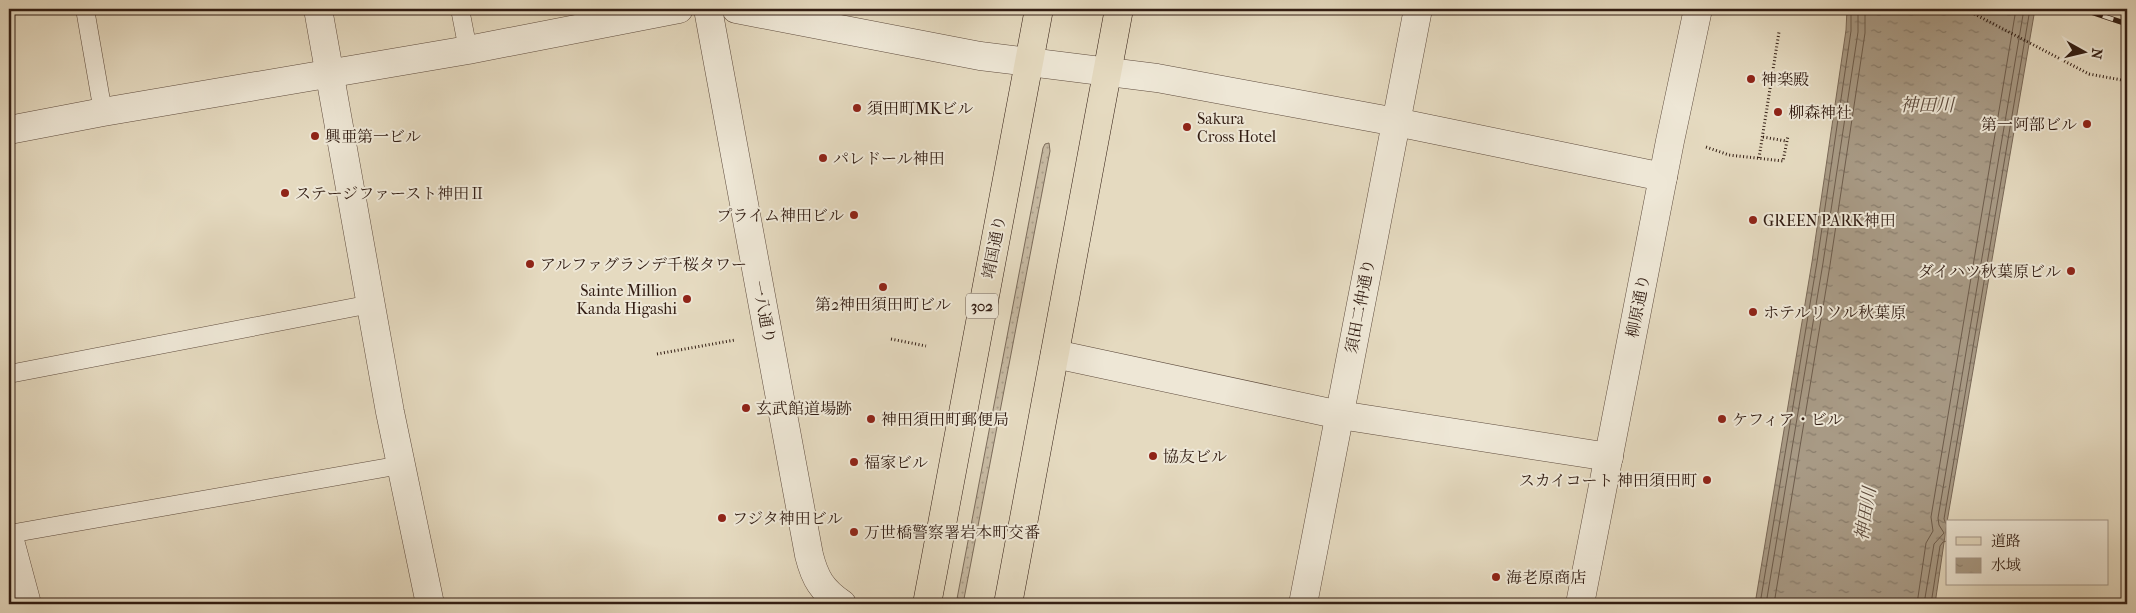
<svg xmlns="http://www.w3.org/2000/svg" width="2136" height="613" font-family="'IM FELL French Canon','Noto Serif JP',serif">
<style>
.grass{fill:url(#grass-dots);stroke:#7c6c5b}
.water{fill:url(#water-ripples);stroke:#796857}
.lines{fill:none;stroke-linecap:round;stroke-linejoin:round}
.shore{stroke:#6d5c4c;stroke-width:1}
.service-casing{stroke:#5f4c3e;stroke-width:19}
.minor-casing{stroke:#5f4c3e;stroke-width:29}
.tertiary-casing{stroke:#5f4c3e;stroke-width:29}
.primary-casing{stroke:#321d13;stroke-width:29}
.path{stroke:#321d13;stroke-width:3;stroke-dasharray:1 2.5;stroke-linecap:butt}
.service{stroke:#eee7d6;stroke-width:18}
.minor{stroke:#eee7d6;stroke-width:28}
.tertiary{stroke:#eee7d6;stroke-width:28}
.primary{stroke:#e5dac0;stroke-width:28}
.rail-casing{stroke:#321d13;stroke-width:5.5}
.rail{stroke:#eee7d6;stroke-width:4;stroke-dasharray:11;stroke-linecap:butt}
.poi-dot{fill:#8f2418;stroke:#eee7d6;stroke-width:2}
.labels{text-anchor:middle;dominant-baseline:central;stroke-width:4;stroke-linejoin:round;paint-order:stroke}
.shield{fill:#eee7d6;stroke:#6a5a4e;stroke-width:1}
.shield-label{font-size:15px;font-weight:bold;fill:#321d13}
.poi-label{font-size:16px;fill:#321d13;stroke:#eee7d6;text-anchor:start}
.street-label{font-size:16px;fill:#321d13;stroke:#eee7d6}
.water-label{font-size:18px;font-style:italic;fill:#5b493b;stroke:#eee7d6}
</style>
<defs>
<pattern id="grass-dots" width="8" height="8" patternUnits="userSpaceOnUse" patternTransform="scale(1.25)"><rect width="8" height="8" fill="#c7baa3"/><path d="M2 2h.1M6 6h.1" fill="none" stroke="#ab9f8b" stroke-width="1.8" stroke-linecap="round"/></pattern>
<pattern id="water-ripples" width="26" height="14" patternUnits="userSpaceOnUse" patternTransform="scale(1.25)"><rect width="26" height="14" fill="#a89a85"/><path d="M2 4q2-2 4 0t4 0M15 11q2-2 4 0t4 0" fill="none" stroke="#897d6c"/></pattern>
</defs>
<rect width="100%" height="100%" fill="#e5dac0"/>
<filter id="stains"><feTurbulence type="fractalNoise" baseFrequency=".004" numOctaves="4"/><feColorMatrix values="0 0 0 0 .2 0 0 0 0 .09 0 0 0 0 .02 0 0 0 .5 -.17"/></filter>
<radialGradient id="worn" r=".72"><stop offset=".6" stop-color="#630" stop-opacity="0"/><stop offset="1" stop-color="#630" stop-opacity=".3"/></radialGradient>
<!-- grass -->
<polygon class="grass" points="1049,143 1050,151 963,604 956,604 1043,148 1045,144"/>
<!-- water -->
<polygon class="water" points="1847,9 2035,9 1947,522 1935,604 1755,604 1812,262 1846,30"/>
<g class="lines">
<!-- shore -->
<g class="shore">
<polyline points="1947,526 1944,519 2030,9"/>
<polyline points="1760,604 1817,262 1851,31 1851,9"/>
<polyline points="1766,604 1823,263 1858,32 1858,9"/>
<polyline points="1774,604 1830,265 1865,33 1865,9"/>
<polyline points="1917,604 1926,543 1933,531 1931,517 2016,9"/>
<polyline points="1924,604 1934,544 1944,533 1939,525 1938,518 2024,9"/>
<polyline points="1931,604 1940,546 1943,542 1947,541"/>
</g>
<defs>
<g id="service">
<polyline points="85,9 103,112"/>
<polyline points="460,9 468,50"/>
<polyline points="9,374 371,304"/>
<polyline points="9,534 401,465"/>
</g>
<g id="minor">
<polyline points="318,9 390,412 430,604"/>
<path d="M708,9L809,555C815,579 822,590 842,604"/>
<polyline points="736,9 980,56 1157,78 1396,122 1663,177"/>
<polyline points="9,130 103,112 468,50 679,9"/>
<polyline points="1055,354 1340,415 1609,457"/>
<polyline points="1303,604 1418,9"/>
<polyline points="1580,604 1670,141 1698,9"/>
</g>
<polyline id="tertiary" points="9,537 27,604"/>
<g id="primary">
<polyline points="927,604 1039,9"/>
<polyline points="1008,604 1119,9"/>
</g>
</defs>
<!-- service casing -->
<use href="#service" class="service-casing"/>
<!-- minor casing -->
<use href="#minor" class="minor-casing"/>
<!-- tertiary casing -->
<use href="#tertiary" class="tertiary-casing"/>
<!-- primary casing -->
<use href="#primary" class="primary-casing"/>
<!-- path -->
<g class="path">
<polyline points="1965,9 2089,74 2127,81"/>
<polyline points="1763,137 1786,141"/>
<polyline points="1706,147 1729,155 1783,161 1788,136"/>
<polyline points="1759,158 1779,32"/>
<polyline points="891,339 926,346"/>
<polyline points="657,354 735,340"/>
</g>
<!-- service -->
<use href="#service" class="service"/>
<!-- minor -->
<use href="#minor" class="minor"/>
<!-- tertiary -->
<use href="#tertiary" class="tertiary"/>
<!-- primary -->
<use href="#primary" class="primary"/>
<defs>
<polyline id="rail" points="2082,9 2127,24"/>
</defs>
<!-- rail casing -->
<use href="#rail" class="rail-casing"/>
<!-- rail -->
<use href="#rail" class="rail"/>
</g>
<!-- markers -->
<g class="poi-dot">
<circle cx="1751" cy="79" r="5"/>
<circle cx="857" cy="108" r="5"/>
<circle cx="1778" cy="112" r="5"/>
<circle cx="2087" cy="124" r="5"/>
<circle cx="1187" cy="127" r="5"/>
<circle cx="315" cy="136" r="5"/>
<circle cx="823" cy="158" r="5"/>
<circle cx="285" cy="193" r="5"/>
<circle cx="854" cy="215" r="5"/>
<circle cx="1753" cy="220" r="5"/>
<circle cx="530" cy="264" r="5"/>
<circle cx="2071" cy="271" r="5"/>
<circle cx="883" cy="287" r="5"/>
<circle cx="687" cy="299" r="5"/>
<circle cx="1753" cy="312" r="5"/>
<circle cx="746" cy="408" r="5"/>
<circle cx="871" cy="419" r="5"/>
<circle cx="1722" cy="419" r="5"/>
<circle cx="1153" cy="456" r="5"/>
<circle cx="854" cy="462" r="5"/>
<circle cx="1707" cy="480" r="5"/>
<circle cx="722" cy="518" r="5"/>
<circle cx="854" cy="532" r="5"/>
<circle cx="1496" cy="577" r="5"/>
</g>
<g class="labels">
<!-- shield labels -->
<rect class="shield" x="966" y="293.5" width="32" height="25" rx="4"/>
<g class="shield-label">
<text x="982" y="306">302</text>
</g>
<!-- poi labels -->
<g class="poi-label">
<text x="1761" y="79">神楽殿</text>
<text x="867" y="108">須田町MKビル</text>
<text x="1788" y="112">柳森神社</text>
<text x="1197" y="118">Sakura<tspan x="1197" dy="18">Cross Hotel</tspan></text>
<text x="2077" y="124" text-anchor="end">第一阿部ビル</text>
<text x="325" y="136">興亜第一ビル</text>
<text x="833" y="158">パレドール神田</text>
<text x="295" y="193">ステージファースト神田Ⅱ</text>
<text x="844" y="215" text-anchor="end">プライム神田ビル</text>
<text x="1763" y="220">GREEN PARK神田</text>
<text x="540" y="264">アルファグランデ千桜タワー</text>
<text x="2061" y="271" text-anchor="end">ダイハツ秋葉原ビル</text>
<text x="677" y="290" text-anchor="end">Sainte Million<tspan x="677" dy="18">Kanda Higashi</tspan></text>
<text x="883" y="304" text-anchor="middle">第2神田須田町ビル</text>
<text x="1763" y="312">ホテルリソル秋葉原</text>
<text x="756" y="408">玄武館道場跡</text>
<text x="881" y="419">神田須田町郵便局</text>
<text x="1732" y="419">ケフィア・ビル</text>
<text x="1163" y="456">協友ビル</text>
<text x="864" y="462">福家ビル</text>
<text x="1697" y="480" text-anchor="end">スカイコート 神田須田町</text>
<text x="732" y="518">フジタ神田ビル</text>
<text x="864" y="532">万世橋警察署岩本町交番</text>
<text x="1506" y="577">海老原商店</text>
</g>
<!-- street labels -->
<g class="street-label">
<text transform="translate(994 247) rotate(-79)">靖国通り</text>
<text transform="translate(1360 306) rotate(-79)">須田二仲通り</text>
<text transform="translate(1638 306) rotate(-79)">柳原通り</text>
<text transform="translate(764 312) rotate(79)">一八通り</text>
</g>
<!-- water labels -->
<g class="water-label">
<text x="1927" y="105">神田川</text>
<text transform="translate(1866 514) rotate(-81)">神田川</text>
</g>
</g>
<!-- margin -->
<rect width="2136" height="613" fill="none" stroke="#e5dac0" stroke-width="30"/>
<rect x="10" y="10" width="2116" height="593" fill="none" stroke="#321d13" stroke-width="2.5"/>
<rect x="15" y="15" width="2106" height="583" fill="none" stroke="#321d13"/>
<!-- legend -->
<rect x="1946" y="520" width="162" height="65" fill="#eee7d6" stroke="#a39688"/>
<rect x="1956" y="537" width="25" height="8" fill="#e5dac0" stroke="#a39688"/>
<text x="1991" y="546" font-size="15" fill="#321d13">道路</text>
<rect x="1956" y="558" width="25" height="15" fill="url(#water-ripples)" stroke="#a39688"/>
<text x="1991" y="570" font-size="15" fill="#321d13">水域</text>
<!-- north arrow -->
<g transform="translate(2084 52) rotate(98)" stroke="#eee7d6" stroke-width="4" paint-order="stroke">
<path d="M0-4L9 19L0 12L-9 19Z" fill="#321d13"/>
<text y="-8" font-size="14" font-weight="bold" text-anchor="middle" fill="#321d13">N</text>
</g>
<rect width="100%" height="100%" filter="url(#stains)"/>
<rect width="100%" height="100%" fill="url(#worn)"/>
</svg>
